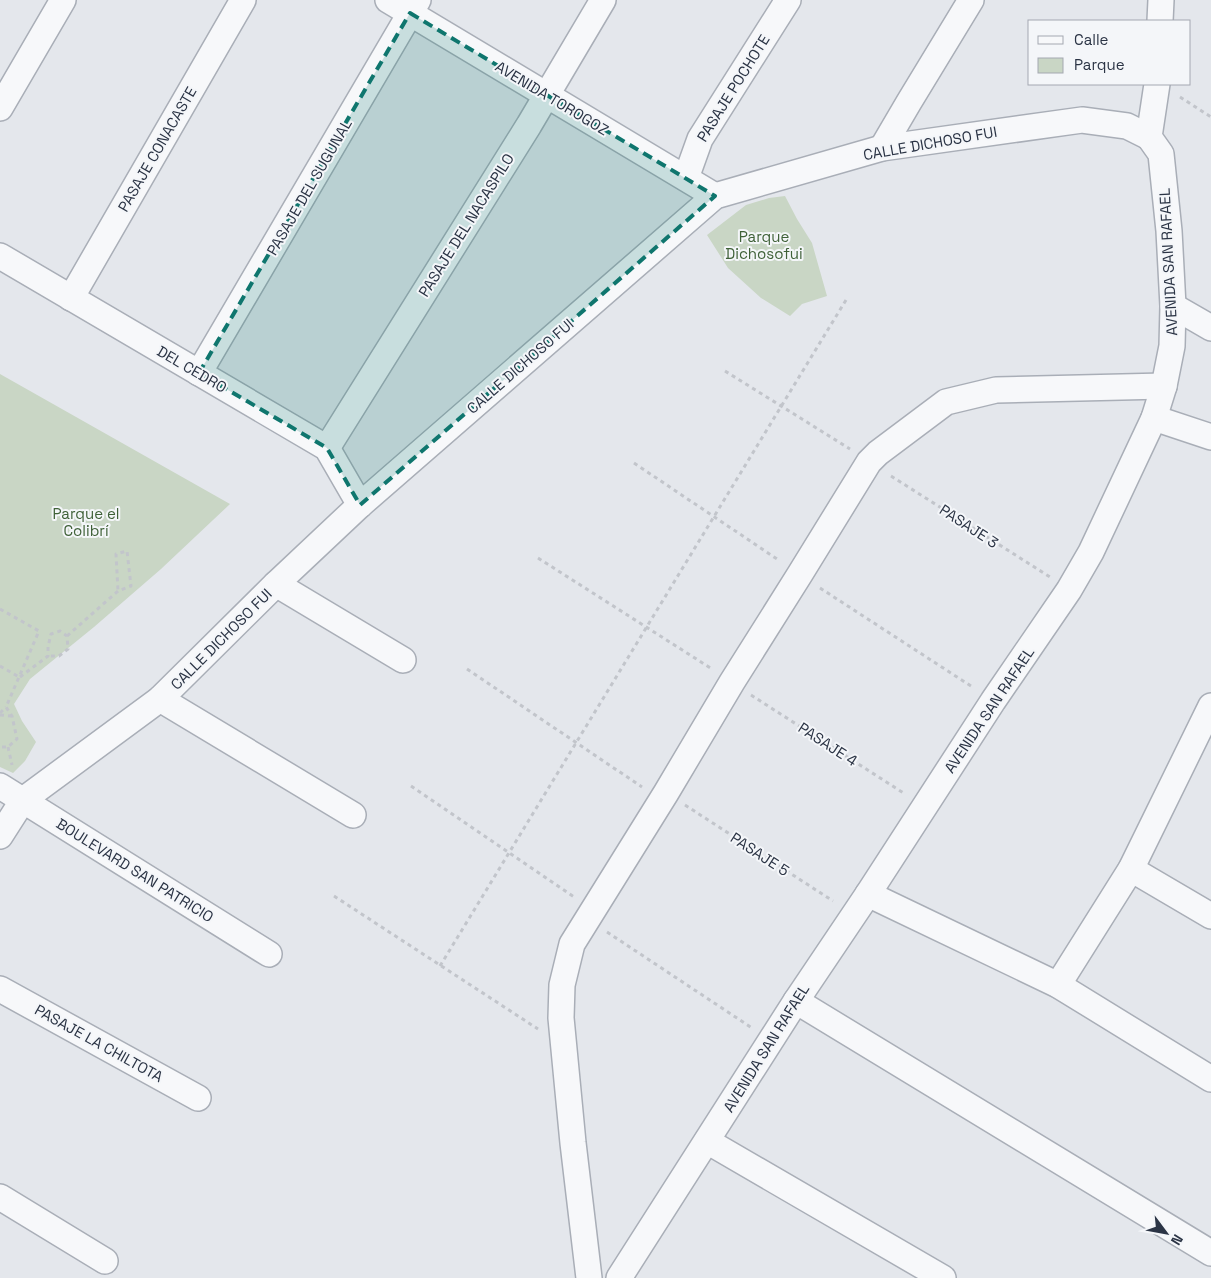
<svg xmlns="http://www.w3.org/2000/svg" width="1211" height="1278" font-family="'Space Grotesk',sans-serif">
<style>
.green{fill:#c9d6c5}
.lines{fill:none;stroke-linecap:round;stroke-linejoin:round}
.minor-casing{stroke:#a9aeb7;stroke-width:28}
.path{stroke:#c2c5cb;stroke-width:3;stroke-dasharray:4 4;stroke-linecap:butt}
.minor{stroke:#f7f8fa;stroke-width:25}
.marked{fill:#0f766e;fill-opacity:0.2;stroke:#0f766e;stroke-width:4;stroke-dasharray:10 6;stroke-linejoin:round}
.labels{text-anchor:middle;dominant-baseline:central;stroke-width:4;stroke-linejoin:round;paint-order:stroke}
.street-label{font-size:15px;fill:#2b3445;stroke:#f4f6f9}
.park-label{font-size:15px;fill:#3f6138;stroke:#f4f6f9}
</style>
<rect width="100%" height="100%" fill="#e4e7ec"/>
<!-- green -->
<g class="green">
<polygon points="785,196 797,219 812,243 827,296 802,304 790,316 761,298 728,268 707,235 746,205 769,198"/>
<polygon points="0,374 230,504 161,569 94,627 30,679 14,704 22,721 36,742 25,761 13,773 0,767"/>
</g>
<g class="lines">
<defs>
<g id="minor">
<polyline points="388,0 715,196"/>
<polyline points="1160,21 1161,0"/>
<polyline points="0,108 63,0"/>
<polyline points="882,148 909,102 971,0"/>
<polyline points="686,178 700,139 788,0"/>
<polyline points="0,256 327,448 360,505"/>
<polyline points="71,298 243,0"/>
<polyline points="1173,306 1211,328"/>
<polyline points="199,373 418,0"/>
<polyline points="1154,418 1211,437"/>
<polyline points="327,448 529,125 603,0"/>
<polyline points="276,584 403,660"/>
<polyline points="160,699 353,815"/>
<polyline points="0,786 269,954"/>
<polyline points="0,836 23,800 160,699 276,584 360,505 715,196 882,148 1082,120 1127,126 1149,137"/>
<polyline points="1131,869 1211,916"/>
<polyline points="868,894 1058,985 1211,1079"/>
<polyline points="1058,985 1131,869 1211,706"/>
<polyline points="0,989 198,1098"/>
<polyline points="796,1001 1211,1253"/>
<polyline points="707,1141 943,1278"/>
<polyline points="0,1197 105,1261"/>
<polyline points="589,1278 573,1143 561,1018 562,985 572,944 666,793 732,682 800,574 869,462 878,453 946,402 996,390 1164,386"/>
<polyline points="619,1278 796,1001 868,894 993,701 1069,590 1091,552 1154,418 1164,386 1172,346 1173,306 1169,231 1161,154 1149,137 1157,84"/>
</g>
</defs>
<!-- minor casing -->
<use href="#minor" class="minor-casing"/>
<!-- path -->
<g class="path">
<polyline points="1180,97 1211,117"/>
<polyline points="725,371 850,449"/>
<polyline points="634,463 780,561"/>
<polyline points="891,476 1050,577"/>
<polyline points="538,558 712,669"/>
<polyline points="820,588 974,688"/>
<polyline points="0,609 39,631 6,707 12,716 17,739 8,747 0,747"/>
<polyline points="67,636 118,591 131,586 127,551 116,554 118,591"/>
<polyline points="0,666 19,677"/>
<polyline points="467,669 642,787"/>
<polyline points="20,677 48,656 48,647 51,634 60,631 67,636 68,649 59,656 48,656"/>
<polyline points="751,695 905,794"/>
<polyline points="0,713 6,707"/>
<polyline points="0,715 11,716"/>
<polyline points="8,747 12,765"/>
<polyline points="411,786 574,897"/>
<polyline points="685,805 833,901"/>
<polyline points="334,896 538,1029"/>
<polyline points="607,932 752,1028"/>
<polyline points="440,966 846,300"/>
</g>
<!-- minor -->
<use href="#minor" class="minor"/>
</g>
<!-- marked area -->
<path class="marked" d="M410,13L715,196L360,505L327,448L199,373Z"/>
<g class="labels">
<!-- street labels -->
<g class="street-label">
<text transform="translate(733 88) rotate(-58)">PASAJE POCHOTE</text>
<text transform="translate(552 98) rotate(31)">AVENIDA TOROGOZ</text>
<text transform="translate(930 143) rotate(-10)">CALLE DICHOSO FUI</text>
<text transform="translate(157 149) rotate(-60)">PASAJE CONACASTE</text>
<text transform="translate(309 187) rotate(-60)">PASAJE DEL SUGUNAL</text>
<text transform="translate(466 225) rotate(-58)">PASAJE DEL NACASPILO</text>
<text transform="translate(1168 262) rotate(-93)">AVENIDA SAN RAFAEL</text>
<text transform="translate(520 366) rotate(-41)">CALLE DICHOSO FUI</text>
<text transform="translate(192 369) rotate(30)">DEL CEDRO</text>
<text transform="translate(969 526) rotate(33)">PASAJE 3</text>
<text transform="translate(221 639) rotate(-45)">CALLE DICHOSO FUI</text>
<text transform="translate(989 710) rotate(-56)">AVENIDA SAN RAFAEL</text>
<text transform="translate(828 744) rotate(33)">PASAJE 4</text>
<text transform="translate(760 854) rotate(33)">PASAJE 5</text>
<text transform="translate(135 870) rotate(32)">BOULEVARD SAN PATRICIO</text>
<text transform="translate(99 1043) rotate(29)">PASAJE LA CHILTOTA</text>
<text transform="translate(766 1048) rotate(-58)">AVENIDA SAN RAFAEL</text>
</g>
<!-- park labels -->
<g class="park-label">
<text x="764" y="236">Parque<tspan x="764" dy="17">Dichosofui</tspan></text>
<text x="86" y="513">Parque el<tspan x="86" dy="17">Colibrí</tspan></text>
</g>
</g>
<!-- legend -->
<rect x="1028" y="20" width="162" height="65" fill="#f4f6f9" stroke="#a4a8b1"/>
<rect x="1038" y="36" width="25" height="8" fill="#f7f8fa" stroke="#a4a8b1"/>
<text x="1074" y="45" font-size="15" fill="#2b3445">Calle</text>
<rect x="1038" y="58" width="25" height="15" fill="#c9d6c5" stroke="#a4a8b1"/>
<text x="1074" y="70" font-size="15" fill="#2b3445">Parque</text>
<!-- north arrow -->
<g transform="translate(1166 1233) rotate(122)" stroke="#f4f6f9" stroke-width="4" paint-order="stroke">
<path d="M0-4L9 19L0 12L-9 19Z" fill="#2b3445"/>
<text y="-8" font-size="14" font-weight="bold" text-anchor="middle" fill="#2b3445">N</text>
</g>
</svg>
